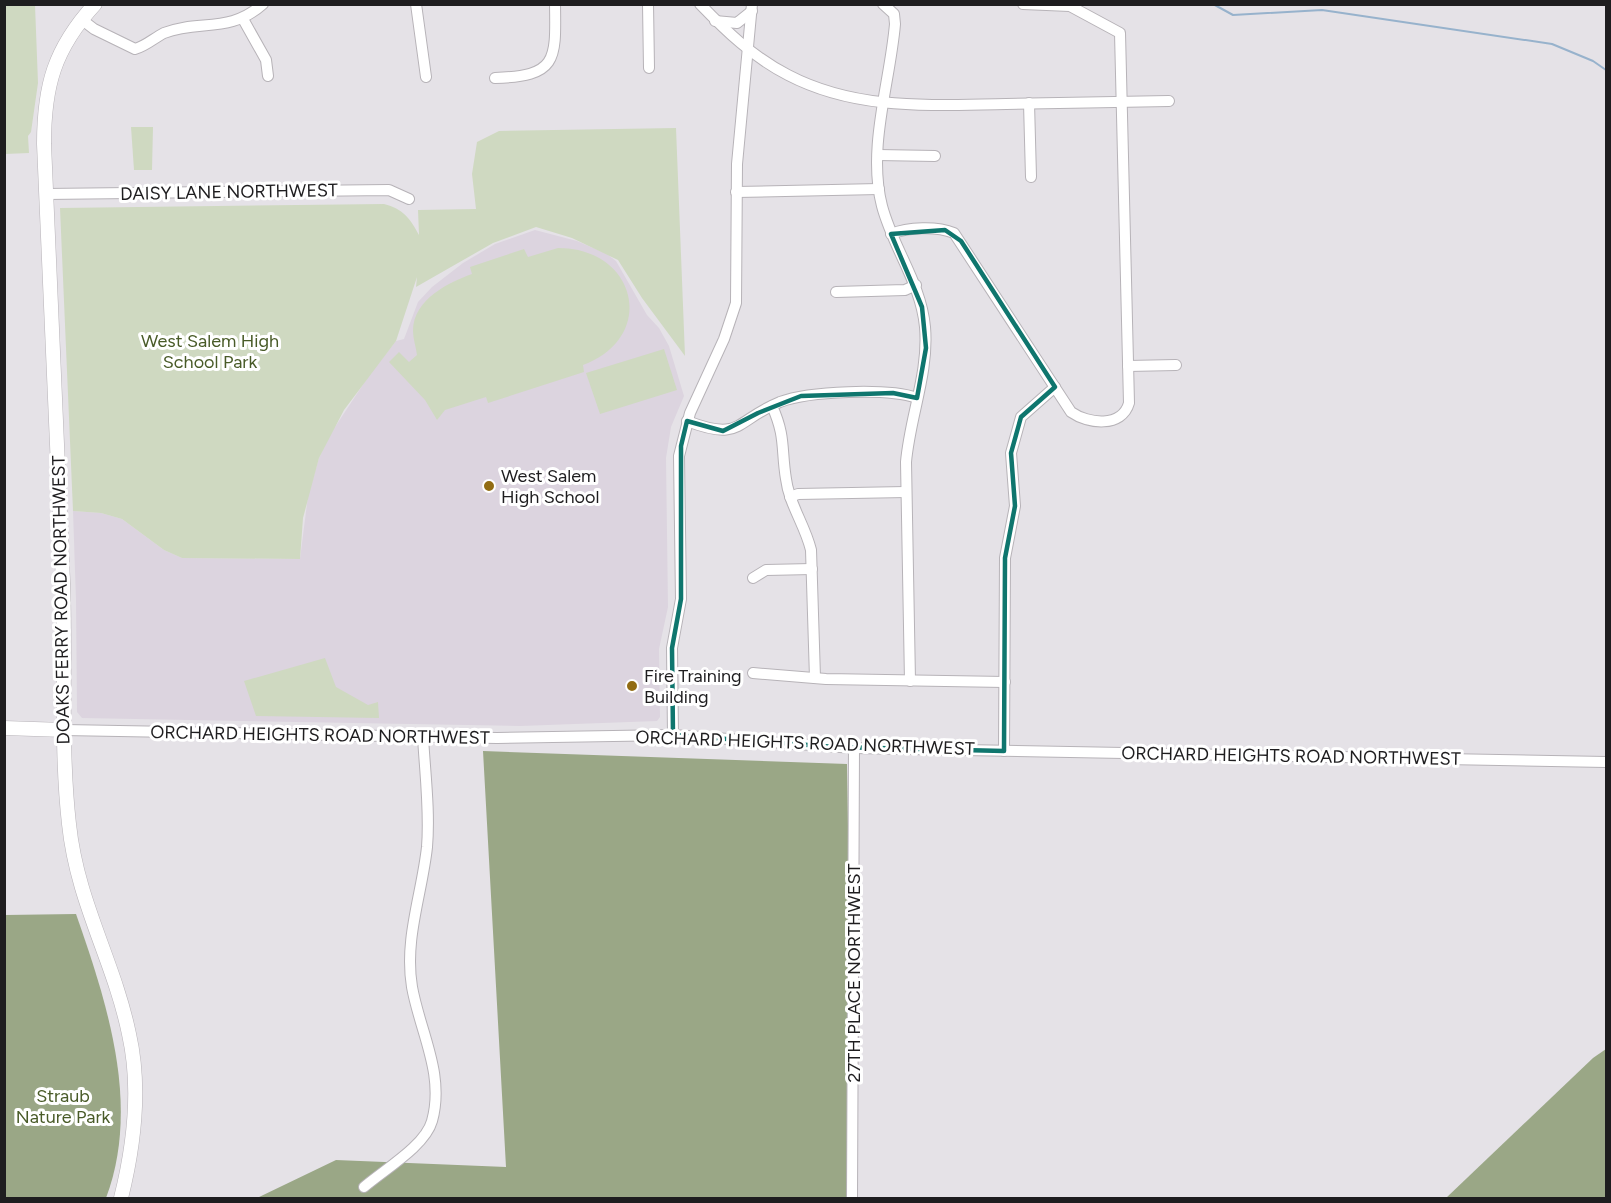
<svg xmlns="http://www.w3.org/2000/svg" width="1611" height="1203" font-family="Figtree,sans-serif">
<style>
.built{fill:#dcd4df}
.green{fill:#cfd9c1}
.forest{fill:#9aa786}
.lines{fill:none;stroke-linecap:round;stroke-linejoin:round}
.stream{stroke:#97b2cc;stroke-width:2}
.minor-casing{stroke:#b7b3b8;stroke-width:12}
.major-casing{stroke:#b7b3b8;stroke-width:15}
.minor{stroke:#fff;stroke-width:10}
.major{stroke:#fff;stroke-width:14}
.marked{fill:none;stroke:#0f766e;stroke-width:4.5;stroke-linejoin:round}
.poi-dot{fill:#926c13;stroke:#fff;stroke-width:2}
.labels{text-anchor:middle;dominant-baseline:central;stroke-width:6;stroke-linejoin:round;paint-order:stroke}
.street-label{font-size:18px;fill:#1e1d1f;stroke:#fff}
.park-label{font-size:18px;fill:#495b28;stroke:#fff}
.poi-label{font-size:18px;fill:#1e1d1f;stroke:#fff;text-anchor:start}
</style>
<rect width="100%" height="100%" fill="#e5e2e7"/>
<!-- built -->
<polygon class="built" points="535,230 577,241 607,254 616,261 647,315 659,328 669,346 684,396 671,427 666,458 668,607 659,649 660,717 657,721 520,726 82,718 77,712 76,600 73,511 101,513 122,519 164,550 182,558 300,559 308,496 319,458 331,433 370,374 396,341 404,339 418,302 432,287 463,263 495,244"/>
<!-- green -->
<g class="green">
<polygon points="4,5 35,5 38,83 31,132 28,136 29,153 5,154"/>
<polygon points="131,127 153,127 152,170 134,170"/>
<path d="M676,128L685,356L642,298L618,260L572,238L536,227L493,243L416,287L417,277L396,341L344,410L319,458L303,518L300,559L182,558L164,550L122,519L101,513L73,511L60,208L384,204C403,209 410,218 419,235L418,210L476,209L472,174L477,142L499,131Z"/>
<path d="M558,248C637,248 658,337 583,365L584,372L488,403L486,397L445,410L437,420L425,400L389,362L399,352L409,362L417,355C416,347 413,339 413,331C413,299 450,282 472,274L470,267L524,249L528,257Z"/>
<polygon points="664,349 677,390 600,414 586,373"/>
<polygon points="325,658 336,687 368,705 378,702 379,718 256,716 244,681"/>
</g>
<!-- forest -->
<g class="forest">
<polygon points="483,751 847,764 854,1198 257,1198 336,1160 506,1167"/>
<path d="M76,914C107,1003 141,1105 106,1198H5V915Z"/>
<polygon points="1606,1049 1606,1198 1446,1198 1593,1058"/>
</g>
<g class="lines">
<!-- stream -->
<polyline class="stream" points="1213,4 1233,15 1322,10 1552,44 1593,61 1606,70"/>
<defs>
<g id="minor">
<polyline points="416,4 426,77"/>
<polyline points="648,4 649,68"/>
<path d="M700,4C727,32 753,57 788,75C857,111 931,105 1006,104C1060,103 1115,102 1169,101"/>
<path d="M883,4L894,14L895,24C890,83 867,148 882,206C893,248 921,283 925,327C929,373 910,416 906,462L910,681"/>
<path d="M81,19L94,29L135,49C146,46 154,38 164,33C200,19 229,34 263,4"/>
<polyline points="243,19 266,60 268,76"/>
<polyline points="715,21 737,23 752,11"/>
<path d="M495,78C557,76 556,61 555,4"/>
<polyline points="1029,103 1031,177"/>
<polyline points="878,155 935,156"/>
<polyline points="736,192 879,189"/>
<polyline points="46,194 389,190 409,199"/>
<path d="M891,234C908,227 937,226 954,233L1071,412C1088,424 1122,428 1129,403L1120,33L1070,6L1023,4"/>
<polyline points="836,292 905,290 916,285"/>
<polyline points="1128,366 1176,365"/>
<path d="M772,406C786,437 781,449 786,479C789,504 805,525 811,550L815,678"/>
<path d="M687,421C742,442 734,421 780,402C809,391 888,388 917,398"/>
<polyline points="790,497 798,494 906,492"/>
<polyline points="753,578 766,570 812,569"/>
<polyline points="753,673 826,679 1005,682"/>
<polyline points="64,730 497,738 673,735 854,748 1606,762"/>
<polyline points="673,735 672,648 681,599 679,456 690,413 724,339 736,303 737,164 752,4"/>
<polyline points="1004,751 1005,558 1015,506 1011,453 1021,417 1055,387"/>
<path d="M364,1187C385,1169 425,1146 432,1121C445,1074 420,1032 412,987C404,939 422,894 427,847C430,811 425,773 423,737"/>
<polyline points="852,1198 854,748"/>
</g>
<g id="major">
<path d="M95,4C54,49 44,86 44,144C50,291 58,437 63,583C66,663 60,744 69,824C77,902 114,961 129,1034C141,1087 134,1146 121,1198"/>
<polyline points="4,728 64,730"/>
</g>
</defs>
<!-- minor casing -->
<use href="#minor" class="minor-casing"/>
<!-- major casing -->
<use href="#major" class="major-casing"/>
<!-- minor -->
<use href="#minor" class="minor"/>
<!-- major -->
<use href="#major" class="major"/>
</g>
<!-- marked area -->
<path class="marked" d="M945,230L961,241L1055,387L1021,417L1011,453L1015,506L1005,558L1004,751L835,747L673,735L672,648L681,599V446L687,421L723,431L758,413L801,396L893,393L917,398L926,348L922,307L891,234Z"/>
<!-- markers -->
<g class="poi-dot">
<circle cx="489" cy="486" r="6"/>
<circle cx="632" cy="686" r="6"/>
</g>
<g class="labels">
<!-- street labels -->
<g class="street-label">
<text transform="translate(229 192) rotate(-1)">DAISY LANE NORTHWEST</text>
<text transform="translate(61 600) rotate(-91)">DOAKS FERRY ROAD NORTHWEST</text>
<text transform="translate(320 735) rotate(1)">ORCHARD HEIGHTS ROAD NORTHWEST</text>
<text transform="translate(805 743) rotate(2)">ORCHARD HEIGHTS ROAD NORTHWEST</text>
<text transform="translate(1291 756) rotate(1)">ORCHARD HEIGHTS ROAD NORTHWEST</text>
<text transform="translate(854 973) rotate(-90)">27TH PLACE NORTHWEST</text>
</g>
<!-- park labels -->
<g class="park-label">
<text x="210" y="341">West Salem High<tspan x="210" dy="21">School Park</tspan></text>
<text x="63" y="1096">Straub<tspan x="63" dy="21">Nature Park</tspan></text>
</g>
<!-- poi labels -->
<g class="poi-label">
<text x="501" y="476">West Salem<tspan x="501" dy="21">High School</tspan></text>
<text x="644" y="676">Fire Training<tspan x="644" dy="21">Building</tspan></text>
</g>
</g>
<!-- border -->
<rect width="1611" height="1203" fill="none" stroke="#1e1d1f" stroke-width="12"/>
</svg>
